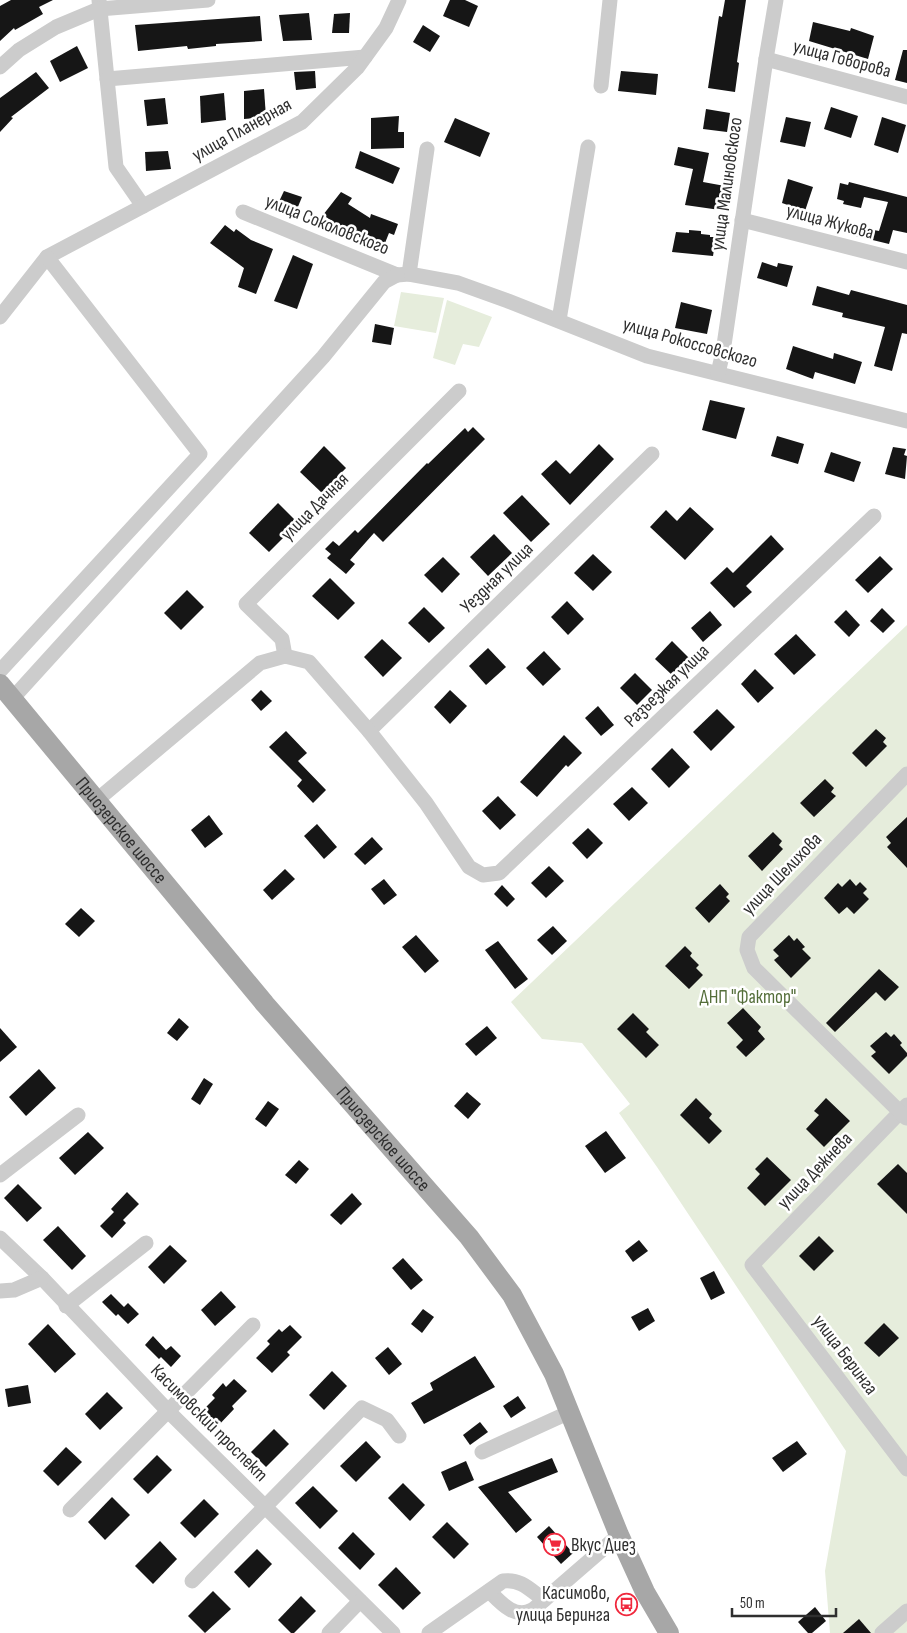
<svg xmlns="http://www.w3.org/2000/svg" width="907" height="1633" font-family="'Sofia Sans Condensed',sans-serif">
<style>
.green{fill:#e6eddc}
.building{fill:#161616}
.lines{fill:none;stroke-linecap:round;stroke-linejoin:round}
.minor{stroke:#ccc;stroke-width:15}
.major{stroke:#a7a7a7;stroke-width:20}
.labels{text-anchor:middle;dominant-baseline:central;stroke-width:5;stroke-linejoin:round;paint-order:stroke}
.street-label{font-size:19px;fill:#2f2f2f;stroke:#fff}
.park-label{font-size:19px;fill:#546e3a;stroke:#fff}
.poi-label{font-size:19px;fill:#2f2f2f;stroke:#fff;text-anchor:start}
</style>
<rect width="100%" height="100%" fill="#fff"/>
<!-- green -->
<g class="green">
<polygon points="401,292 444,298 436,333 394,326"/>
<polygon points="447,300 492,317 479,347 463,344 455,365 433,358"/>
<polygon points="907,625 907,1633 830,1633 825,1571 846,1451 657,1167 619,1113 630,1104 582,1043 542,1039 511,1002"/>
</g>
<!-- building -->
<g class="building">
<polygon points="11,0 53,0 39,7 43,14 15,30 14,28 0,41 0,6"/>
<polygon points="450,0 465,0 478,6 469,27 443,16"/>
<polygon points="725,0 746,0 737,62 739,63 735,92 708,88 719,16 722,17"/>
<polygon points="309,13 312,40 283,41 279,15"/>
<polygon points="350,13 349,33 332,33 334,14"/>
<polygon points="260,16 262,41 216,44 216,46 188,49 187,46 138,51 135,25"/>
<polygon points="813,22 850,31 851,28 874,36 868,59 809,41"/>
<polygon points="423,25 440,36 430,52 413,42"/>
<polygon points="77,46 88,68 60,82 50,61"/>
<polygon points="903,50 907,50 907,83 895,80"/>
<polygon points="315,71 316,88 296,90 294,72"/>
<polygon points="621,71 658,74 656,95 618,91"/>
<polygon points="36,72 49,88 11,117 13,118 0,132 0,98"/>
<polygon points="264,89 266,117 244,119 244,91"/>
<polygon points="224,93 226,120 201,123 200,96"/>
<polygon points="165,98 168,124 147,126 144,100"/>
<polygon points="831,107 858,116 851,138 824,129"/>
<polygon points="706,109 730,113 727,132 703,129"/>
<polygon points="399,116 398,132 404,132 404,148 371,149 371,118"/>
<polygon points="786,117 811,122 805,147 780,142"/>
<polygon points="882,117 906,125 898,153 874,145"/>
<polygon points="455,118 490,133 480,157 444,142"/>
<polygon points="678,147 709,153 703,182 725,186 720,210 685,205 693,169 674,165"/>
<polygon points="168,151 171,169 146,171 145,152"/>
<polygon points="360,151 400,168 393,184 355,168"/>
<polygon points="788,179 813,187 805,211 782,203"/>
<polygon points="849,182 907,197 907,233 893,230 889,244 856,236 858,227 879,231 888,202 864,197 861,208 843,204 844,201 837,199 840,183 848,185"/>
<polygon points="284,191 302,197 295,214 276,208"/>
<polygon points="341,192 352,198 348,204 370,218 371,214 398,224 394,235 389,233 383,248 343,234 328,226 332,221 323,215"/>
<polygon points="225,225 234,232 236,229 251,240 273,249 256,294 238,287 244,268 210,243"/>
<polygon points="689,230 701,231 701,234 710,235 710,237 716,237 713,256 672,252 676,232 689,233"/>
<polygon points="293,255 313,264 297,309 274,301"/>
<polygon points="762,262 777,267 778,263 793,266 787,287 757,278"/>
<polygon points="817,286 849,295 851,290 907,305 907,334 902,333 892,371 874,366 885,327 842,317 843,313 812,305"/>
<polygon points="681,302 712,310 707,334 675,328"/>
<polygon points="375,324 394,328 391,345 372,342"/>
<polygon points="793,346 833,359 834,353 862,362 855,384 815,372 813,379 786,369"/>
<polygon points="710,400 745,408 736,439 702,430"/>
<polygon points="473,427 485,439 383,542 374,533 350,560 355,564 346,574 327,558 331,554 325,549 333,541 339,546 355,530 358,533 427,463 428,464 465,428 468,432"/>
<polygon points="777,436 804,444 798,464 771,456"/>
<polygon points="599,444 614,459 570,505 541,474 556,460 570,474"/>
<polygon points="324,446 346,468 322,493 300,472"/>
<polygon points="893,447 906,449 904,455 907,456 905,479 885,474"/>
<polygon points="831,452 861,462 854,482 824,472"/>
<polygon points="522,495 550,524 531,542 503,513"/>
<polygon points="278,503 298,523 269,552 249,533"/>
<polygon points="690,507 714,529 685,560 650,527 666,510 677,521"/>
<polygon points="494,534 512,553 488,576 470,557"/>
<polygon points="771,535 784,549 746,586 752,592 734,608 710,583 727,567 733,573"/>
<polygon points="593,554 612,572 593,591 574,573"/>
<polygon points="880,556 893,569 868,593 855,580"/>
<polygon points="443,557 460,574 442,593 424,575"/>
<polygon points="330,578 355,603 338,620 312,596"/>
<polygon points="187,590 204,607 181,630 164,613"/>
<polygon points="567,601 584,619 568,635 551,617"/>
<polygon points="424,607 445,628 429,643 408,623"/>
<polygon points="882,608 895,621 883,633 870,621"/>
<polygon points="846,610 860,625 849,637 834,622"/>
<polygon points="710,611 722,625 703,642 691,628"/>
<polygon points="796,634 816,655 794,675 774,654"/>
<polygon points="382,639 402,658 383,677 364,657"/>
<polygon points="672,641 689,658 672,675 655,659"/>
<polygon points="488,648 506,667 486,685 469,666"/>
<polygon points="544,651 561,669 543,686 526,668"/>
<polygon points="755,669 774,688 758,703 741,684"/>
<polygon points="635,673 652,690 637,705 620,688"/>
<polygon points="261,690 272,701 261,711 251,700"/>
<polygon points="450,690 467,706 450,724 434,707"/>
<polygon points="598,706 614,725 601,736 585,718"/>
<polygon points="717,709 735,727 711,751 693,732"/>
<polygon points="876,729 886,738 883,742 887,746 866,767 852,753"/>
<polygon points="286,731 307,753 298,761 326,790 313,803 297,786 302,780 269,747"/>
<polygon points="564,735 582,753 568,767 566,765 537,797 520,782"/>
<polygon points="672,748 690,767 669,788 651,769"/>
<polygon points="825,779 834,788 831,792 836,796 814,817 800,803"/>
<polygon points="632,787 648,803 629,821 613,804"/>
<polygon points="498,796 516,815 500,830 482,811"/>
<polygon points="209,815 223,834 205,848 191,830"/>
<polygon points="907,817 907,868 887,847 891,843 886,837"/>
<polygon points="317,824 337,847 324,859 304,836"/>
<polygon points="588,828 603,843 587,859 572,843"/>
<polygon points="773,832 782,841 779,845 783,849 762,871 748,856"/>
<polygon points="372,837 383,849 365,865 354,854"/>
<polygon points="549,866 564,881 546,898 531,883"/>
<polygon points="285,869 295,879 272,900 263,890"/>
<polygon points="384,879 397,895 384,905 371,889"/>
<polygon points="850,879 856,886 860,882 867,889 863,893 869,899 854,914 847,907 839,914 824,898 838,883 842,887"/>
<polygon points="720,884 729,894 726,897 730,901 709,923 695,908"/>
<polygon points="502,885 515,899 507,907 494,894"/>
<polygon points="81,908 95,921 79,937 65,924"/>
<polygon points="553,926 567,941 552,955 537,940"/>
<polygon points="416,935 439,961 425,973 402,947"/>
<polygon points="789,935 794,941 797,938 805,947 802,949 811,958 791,978 774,960 779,956 773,950"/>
<polygon points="498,941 528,979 515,989 485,950"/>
<polygon points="685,946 692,953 690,956 699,965 696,968 703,975 689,989 665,966"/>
<polygon points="879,969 899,987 885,1001 876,992 835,1032 826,1023"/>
<polygon points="743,1008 761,1027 758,1031 765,1039 746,1057 736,1047 743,1040 727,1023"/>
<polygon points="633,1013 649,1029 646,1032 659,1045 646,1058 617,1029"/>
<polygon points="179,1018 189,1027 177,1041 167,1033"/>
<polygon points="487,1026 497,1038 476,1056 465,1044"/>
<polygon points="0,1028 17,1047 0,1062"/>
<polygon points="886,1032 891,1037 894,1034 902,1043 900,1045 907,1053 907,1056 889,1074 871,1056 876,1052 870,1046"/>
<polygon points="39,1069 56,1088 26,1116 9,1097"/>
<polygon points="204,1078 213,1084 200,1105 191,1099"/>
<polygon points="467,1092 481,1104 468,1119 454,1106"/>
<polygon points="696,1098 712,1114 709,1118 722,1131 709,1144 680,1115"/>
<polygon points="826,1098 850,1121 824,1147 806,1129 819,1115 814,1111"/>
<polygon points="268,1101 279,1109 266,1127 255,1119"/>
<polygon points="606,1131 626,1158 605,1173 585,1146"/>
<polygon points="88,1132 104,1148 75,1175 59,1158"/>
<polygon points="767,1157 791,1180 765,1206 747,1188 760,1174 755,1169"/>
<polygon points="299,1160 309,1169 296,1184 285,1175"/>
<polygon points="898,1164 907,1173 907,1214 877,1184"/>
<polygon points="18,1184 42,1208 27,1222 4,1198"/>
<polygon points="127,1192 139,1204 123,1220 126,1223 112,1238 100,1226 114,1212 111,1209"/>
<polygon points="352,1193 362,1204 341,1225 330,1215"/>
<polygon points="58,1226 86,1256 72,1270 43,1240"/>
<polygon points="819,1236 834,1251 814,1271 799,1256"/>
<polygon points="639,1240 648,1251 633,1262 625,1251"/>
<polygon points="170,1245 187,1261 164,1284 148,1267"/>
<polygon points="403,1258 423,1280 411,1290 392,1268"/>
<polygon points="714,1271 725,1293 711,1300 700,1278"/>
<polygon points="221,1291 236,1307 215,1326 201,1310"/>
<polygon points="111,1294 124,1307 128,1303 139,1314 128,1324 118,1314 116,1316 102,1302"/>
<polygon points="648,1308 655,1321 639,1331 631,1317"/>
<polygon points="423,1309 434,1317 422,1333 411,1324"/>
<polygon points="884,1323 899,1338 879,1357 864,1343"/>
<polygon points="48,1324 76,1354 55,1373 28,1344"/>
<polygon points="290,1325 302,1337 287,1352 290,1355 272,1373 256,1358 270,1344 267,1341 279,1329 282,1332"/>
<polygon points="153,1336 166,1350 171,1346 181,1356 171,1367 161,1357 159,1359 145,1345"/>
<polygon points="388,1347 402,1364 389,1375 375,1358"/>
<polygon points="475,1356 495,1387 424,1424 411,1403 433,1390 430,1383"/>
<polygon points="332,1371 347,1386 324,1410 309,1395"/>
<polygon points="234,1379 247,1391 232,1406 234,1409 216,1428 201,1412 215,1398 212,1395 223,1383 226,1387"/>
<polygon points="28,1385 31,1403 8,1407 5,1389"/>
<polygon points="107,1392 123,1408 100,1430 85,1414"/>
<polygon points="518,1396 526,1408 511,1418 503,1406"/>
<polygon points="480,1422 488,1432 470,1445 463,1435"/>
<polygon points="274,1429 289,1444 266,1467 251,1452"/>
<polygon points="366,1441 381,1457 356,1482 340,1466"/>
<polygon points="797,1441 807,1454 783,1472 772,1458"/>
<polygon points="66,1447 82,1462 58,1486 43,1471"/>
<polygon points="157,1455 172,1470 148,1494 133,1479"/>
<polygon points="552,1458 558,1472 508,1492 532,1520 516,1533 478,1487"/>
<polygon points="466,1461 474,1480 449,1491 441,1472"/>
<polygon points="403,1483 425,1505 410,1521 388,1498"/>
<polygon points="313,1486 338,1511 320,1529 295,1503"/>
<polygon points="112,1497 130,1515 105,1540 88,1522"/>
<polygon points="204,1499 219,1514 195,1538 180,1523"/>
<polygon points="447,1522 469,1544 454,1559 432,1537"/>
<polygon points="549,1526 573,1553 561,1564 537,1537"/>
<polygon points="353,1532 375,1554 360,1570 338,1548"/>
<polygon points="160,1541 177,1559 153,1584 135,1566"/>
<polygon points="257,1549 272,1564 249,1588 234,1572"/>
<polygon points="396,1567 421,1593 403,1610 378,1585"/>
<polygon points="213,1591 231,1609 205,1633 188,1616"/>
<polygon points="301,1596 316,1611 294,1633 291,1633 278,1620"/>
<polygon points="815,1607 826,1621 812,1633 808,1633 798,1622"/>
<polygon points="859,1619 871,1633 843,1633"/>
</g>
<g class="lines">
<!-- minor -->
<g class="minor">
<polyline points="99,0 116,167 143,206"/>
<polyline points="766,59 907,97"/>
<polyline points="0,67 19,50 56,27 99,9 208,0"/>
<polyline points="107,79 365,57"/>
<polyline points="601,86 610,0"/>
<polyline points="243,212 397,275 409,274 427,149"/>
<polyline points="742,220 907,262"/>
<polyline points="409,274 458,283 508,301 647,356 907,421"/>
<polyline points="0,317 47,257 302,122 357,68 386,28 399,0"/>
<polyline points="559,320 588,147"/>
<polyline points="718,373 723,352 766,59 776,0"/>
<polyline points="285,656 282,639 246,604 459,391"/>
<polyline points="0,671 200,454 47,257"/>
<polyline points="12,699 323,357 384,282 397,275"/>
<polyline points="369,731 652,454"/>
<polyline points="97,800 260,663 285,656 309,662 369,731 426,803 469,867 483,875 499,873 874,516"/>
<polyline points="907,1105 752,1265 907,1469"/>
<polyline points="906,1118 754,968 747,950 749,937 907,774"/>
<polyline points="0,1175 78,1115"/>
<polyline points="0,1238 42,1278 168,1411 393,1633"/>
<polyline points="0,1291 14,1290 42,1278"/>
<polyline points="66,1306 146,1243"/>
<polyline points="482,1452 570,1412"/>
<polyline points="70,1510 253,1325"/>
<polyline points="192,1581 362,1408 387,1420 399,1436"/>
<path d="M489,1591C500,1602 515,1620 532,1610C536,1608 540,1603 544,1600"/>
<polyline points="329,1633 360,1601"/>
<path d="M429,1633L503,1581C522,1579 530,1590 544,1600L619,1535"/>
<polyline points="882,1633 907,1611"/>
</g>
<!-- major -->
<path class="major" id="s1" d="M0,684L265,1004L469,1237L512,1295L554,1374L619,1535L645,1592L669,1633"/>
</g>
<!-- icons -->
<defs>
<symbol id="supermarket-ring" viewBox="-11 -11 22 22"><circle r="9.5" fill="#fff" stroke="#f0283d" stroke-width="1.5"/><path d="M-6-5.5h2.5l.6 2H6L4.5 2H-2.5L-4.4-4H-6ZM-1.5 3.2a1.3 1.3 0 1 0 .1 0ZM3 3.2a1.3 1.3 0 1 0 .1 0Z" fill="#f0283d"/></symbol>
<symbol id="bus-ring" viewBox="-11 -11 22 22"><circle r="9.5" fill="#fff" stroke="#f0283d" stroke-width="1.5"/><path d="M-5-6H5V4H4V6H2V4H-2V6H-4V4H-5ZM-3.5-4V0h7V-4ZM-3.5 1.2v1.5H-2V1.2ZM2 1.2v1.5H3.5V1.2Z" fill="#f0283d"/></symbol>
</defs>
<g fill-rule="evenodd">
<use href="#supermarket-ring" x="542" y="1532" width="25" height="25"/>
<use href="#bus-ring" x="614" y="1592" width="25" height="25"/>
</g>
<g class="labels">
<!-- street labels -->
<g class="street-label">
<text transform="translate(842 59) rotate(15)">улица Говорова</text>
<text transform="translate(242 130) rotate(-29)">улица Планерная</text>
<text transform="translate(727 184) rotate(-82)">улица Малиновского</text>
<text transform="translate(830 222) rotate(15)">улица Жукова</text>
<text transform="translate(327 225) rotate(22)">улица Соколовского</text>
<text transform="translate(690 343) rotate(16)">улица Рокоссовского</text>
<text transform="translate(315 507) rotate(-45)">улица Дачная</text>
<text transform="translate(497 578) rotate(-44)">Уездная улица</text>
<text transform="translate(667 686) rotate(-44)">Разъезжая улица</text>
<text stroke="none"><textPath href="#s1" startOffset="190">Приозерское шоссе</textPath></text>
<text transform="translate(782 874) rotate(-46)">улица Шелихова</text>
<text stroke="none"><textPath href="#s1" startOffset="595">Приозерское шоссе</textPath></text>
<text transform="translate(815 1171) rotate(-46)">улица Дежнева</text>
<text transform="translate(845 1355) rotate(53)">улица Беринга</text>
<text transform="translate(209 1423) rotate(45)">Касимовский проспект</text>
</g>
<!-- park labels -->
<g class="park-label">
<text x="748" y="997">ДНП "Фактор"</text>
</g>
<!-- poi labels -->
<g class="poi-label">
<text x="571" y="1545">Вкус Диез</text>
<text x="610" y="1593" text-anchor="end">Касимово,<tspan x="610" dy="22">улица Беринга</tspan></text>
</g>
</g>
<!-- scale -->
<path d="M732 1608v8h104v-8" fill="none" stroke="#2f2f2f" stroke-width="2.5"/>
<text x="740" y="1608" font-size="15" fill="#2f2f2f" stroke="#ffffff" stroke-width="4" paint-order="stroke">50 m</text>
</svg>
